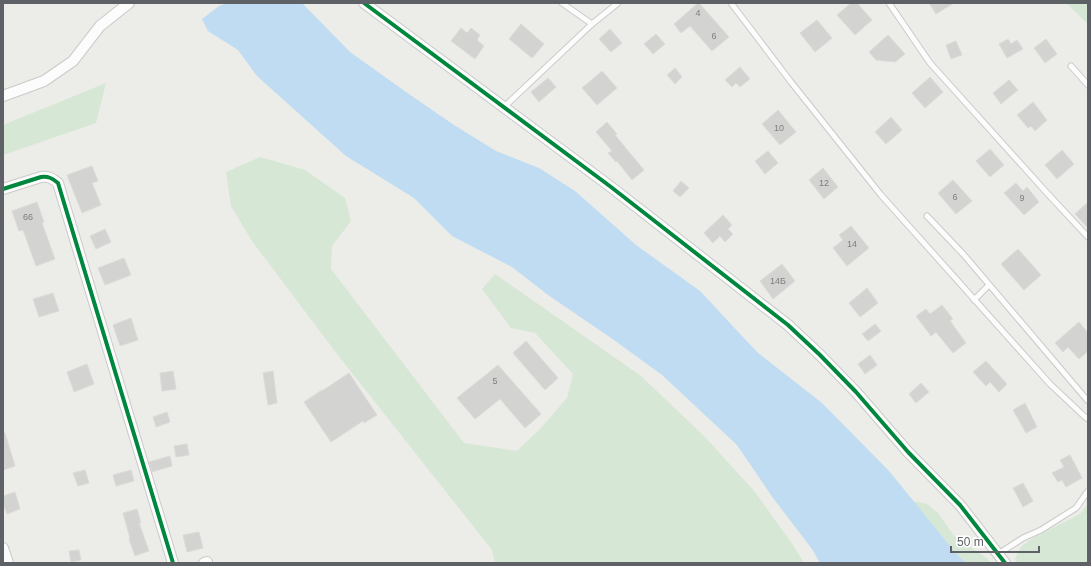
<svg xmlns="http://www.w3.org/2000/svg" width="1091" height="566" font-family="Helvetica,sans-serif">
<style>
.green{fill:#d7e7d5}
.water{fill:#c0dcf2}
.building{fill:#d3d3d1;stroke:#dcdbd8}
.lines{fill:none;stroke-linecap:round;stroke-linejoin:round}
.lane-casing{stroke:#cacac9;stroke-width:7}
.street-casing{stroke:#cacac9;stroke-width:12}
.lane{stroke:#fcfcfc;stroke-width:5}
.street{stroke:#fcfcfc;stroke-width:10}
.cycleway-casing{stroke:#fff;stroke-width:6}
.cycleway{stroke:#00873e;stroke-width:4}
.labels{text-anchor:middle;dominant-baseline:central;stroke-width:3;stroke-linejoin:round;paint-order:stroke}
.number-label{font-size:9px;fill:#7c7f81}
</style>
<rect width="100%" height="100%" fill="#ecece8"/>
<!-- green -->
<g class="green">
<polygon points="1066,3 1088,3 1088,24"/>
<polygon points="106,83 96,123 3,155 3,125"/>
<polygon points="260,157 305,170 345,198 351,221 332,246 331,269 464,443 517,451 540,429 567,398 573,374 535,333 511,328 482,289 495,274 641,376 705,437 755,492 793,545 804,563 495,563 492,550 337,354 252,241 231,206 226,172"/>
<polygon points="913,501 927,504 938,513 954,536 988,559 990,563 966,563 955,552"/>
<polygon points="1088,504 1088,563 1018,563 1015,559 1021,547 1031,539 1080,514"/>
</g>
<!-- water -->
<polygon class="water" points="228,3 302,3 350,52 406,92 454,125 496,151 539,168 575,191 636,245 700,291 757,352 822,403 889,471 955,552 966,563 820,563 812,549 773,498 737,445 662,375 614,340 548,295 512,267 452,236 414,198 346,156 257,76 238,50 208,31 202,19 219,6"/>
<!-- building -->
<g class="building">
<polygon points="698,3 699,3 729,37 712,51 690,26 681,33 674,24"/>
<polygon points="851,3 857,3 872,20 855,35 837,15"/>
<polygon points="929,3 954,3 936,14"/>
<polygon points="817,20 832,38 815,52 800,33"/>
<polygon points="521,24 544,44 532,58 509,39"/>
<polygon points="461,28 467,33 471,28 480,35 477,40 484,46 475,59 451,41"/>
<polygon points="610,29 622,43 611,52 599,39"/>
<polygon points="656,34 665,44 653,54 644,44"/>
<polygon points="888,35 905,54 895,62 876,60 869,52"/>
<polygon points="1008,39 1011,44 1017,40 1023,49 1007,58 999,44"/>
<polygon points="1046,39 1057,54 1045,63 1034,48"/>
<polygon points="956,41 962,55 951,59 946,45"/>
<polygon points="740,67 750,79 740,87 736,83 732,87 725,80"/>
<polygon points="675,68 682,77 675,84 667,75"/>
<polygon points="602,71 617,88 597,105 582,88"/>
<polygon points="930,77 943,92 925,108 912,93"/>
<polygon points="548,78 556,87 539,102 531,92"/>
<polygon points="1009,80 1018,90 1001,104 993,93"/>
<polygon points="1033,102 1047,120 1035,131 1031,126 1028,128 1017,115"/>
<polygon points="778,110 796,132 780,145 762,124"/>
<polygon points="891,117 902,130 886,144 875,132"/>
<polygon points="607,122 617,134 615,135 644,170 632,180 617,161 616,162 608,153 612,151 596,132"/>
<polygon points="990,149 1004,165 990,177 976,161"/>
<polygon points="1062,150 1074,164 1057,179 1045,165"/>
<polygon points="768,151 778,163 765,174 755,161"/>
<polygon points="92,166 98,181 92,183 101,205 82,213 67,175"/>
<polygon points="823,168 838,187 824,199 809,180"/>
<polygon points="953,180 972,201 956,214 938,193"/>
<polygon points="681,181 689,188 680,197 673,191"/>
<polygon points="1016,183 1023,191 1027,187 1039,202 1024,215 1004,193"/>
<polygon points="37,202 44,222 42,223 55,259 36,266 23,230 19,231 12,211"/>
<polygon points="1088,202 1088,228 1075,214"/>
<polygon points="723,215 732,225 728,229 733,234 725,242 720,236 713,243 704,233"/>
<polygon points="851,226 869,248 847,266 833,248 843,240 839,235"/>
<polygon points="105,229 111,242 96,249 90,236"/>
<polygon points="1018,249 1041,275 1024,290 1001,264"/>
<polygon points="124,258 131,275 105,285 98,268"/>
<polygon points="782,264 795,281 773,299 760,281"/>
<polygon points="867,288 878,303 860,317 849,303"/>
<polygon points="53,293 59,311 39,317 33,299"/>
<polygon points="942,305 953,319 950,321 966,343 953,353 936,332 931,336 916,316 926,309 930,314"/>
<polygon points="131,318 138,340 120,346 113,325"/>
<polygon points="1079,322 1088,333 1088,351 1079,359 1068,347 1063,352 1055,343"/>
<polygon points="875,324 881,331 868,341 862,334"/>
<polygon points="526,341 558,378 545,390 513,353"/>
<polygon points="870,355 877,365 865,374 858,364"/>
<polygon points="986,361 1007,384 999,392 990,382 986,386 973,372"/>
<polygon points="87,364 94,384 74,392 67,372"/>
<polygon points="498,365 541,414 525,428 500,399 475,419 457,398"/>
<polygon points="173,371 176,389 162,391 160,373"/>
<polygon points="273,371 277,403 268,405 263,373"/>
<polygon points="349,373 377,415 364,423 363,421 331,442 304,402 322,390 322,391"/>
<polygon points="921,383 929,392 916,403 909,394"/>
<polygon points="1025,403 1037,427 1026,433 1013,410"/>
<polygon points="167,412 170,422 156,427 153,417"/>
<polygon points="3,433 5,433 15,466 3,470"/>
<polygon points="187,444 189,455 176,457 174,446"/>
<polygon points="1070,455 1082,478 1066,487 1062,480 1058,482 1052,473 1064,467 1060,460"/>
<polygon points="170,456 172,466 152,472 149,462"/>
<polygon points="85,470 89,483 78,486 73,473"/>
<polygon points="131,470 134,481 116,486 113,475"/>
<polygon points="1023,483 1033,501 1023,507 1013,488"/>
<polygon points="15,492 20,509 7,514 3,503 3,496"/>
<polygon points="137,509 141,523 139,523 149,551 135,556 129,539 130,538 123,513"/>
<polygon points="199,532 203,548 187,552 183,535"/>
<polygon points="79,550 81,560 71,562 69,551"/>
</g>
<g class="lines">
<defs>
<g id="lane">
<polyline points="562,3 592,24"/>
<polyline points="731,3 791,82 881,195 1050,384 1084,416 1088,419"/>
<polyline points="889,3 930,63 1047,193 1088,237"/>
<polyline points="1071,66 1088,85"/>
<polyline points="504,107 592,24 618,3"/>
<polyline points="927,216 964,255 1088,401"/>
<polyline points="974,300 988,286"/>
<polyline points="998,554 1023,538 1041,530 1076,508 1088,491"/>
</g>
<g id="street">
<polyline points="364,3 611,187 788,325 820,355 856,392 908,452 960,505 998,554 1005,563"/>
<polyline points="3,96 44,81 73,61 100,26 129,3"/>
<path d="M3,189L41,177C48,176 52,178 58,183L173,563"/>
<polyline points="3,548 8,563"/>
<polyline points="204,563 207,562 207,563"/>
</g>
</defs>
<!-- lane casing -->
<use href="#lane" class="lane-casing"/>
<!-- street casing -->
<use href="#street" class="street-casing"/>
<!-- lane -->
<use href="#lane" class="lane"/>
<!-- street -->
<use href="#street" class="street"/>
<defs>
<g id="cycleway">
<polyline points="364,3 611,187 788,325 820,355 856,392 908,452 960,505 998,554 1005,563"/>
<path d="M3,189L41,177C48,176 52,178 58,183L173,563"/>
</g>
</defs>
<!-- cycleway casing -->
<use href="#cycleway" class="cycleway-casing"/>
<!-- cycleway -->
<use href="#cycleway" class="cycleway"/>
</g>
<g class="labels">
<!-- number labels -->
<g class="number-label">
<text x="698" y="13">4</text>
<text x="714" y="36">6</text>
<text x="779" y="128">10</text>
<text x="824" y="183">12</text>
<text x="955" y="197">6</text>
<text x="1022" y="198">9</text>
<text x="28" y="217">66</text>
<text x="852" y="244">14</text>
<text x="778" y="281">14Б</text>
<text x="495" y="381">5</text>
</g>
</g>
<!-- border -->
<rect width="1091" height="566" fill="none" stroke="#5e6165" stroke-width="8"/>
<!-- scale -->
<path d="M951 546v6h88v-6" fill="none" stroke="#5e6165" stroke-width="2"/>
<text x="957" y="546" font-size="12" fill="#5e6165" stroke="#ffffff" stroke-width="3" paint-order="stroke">50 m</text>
</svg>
